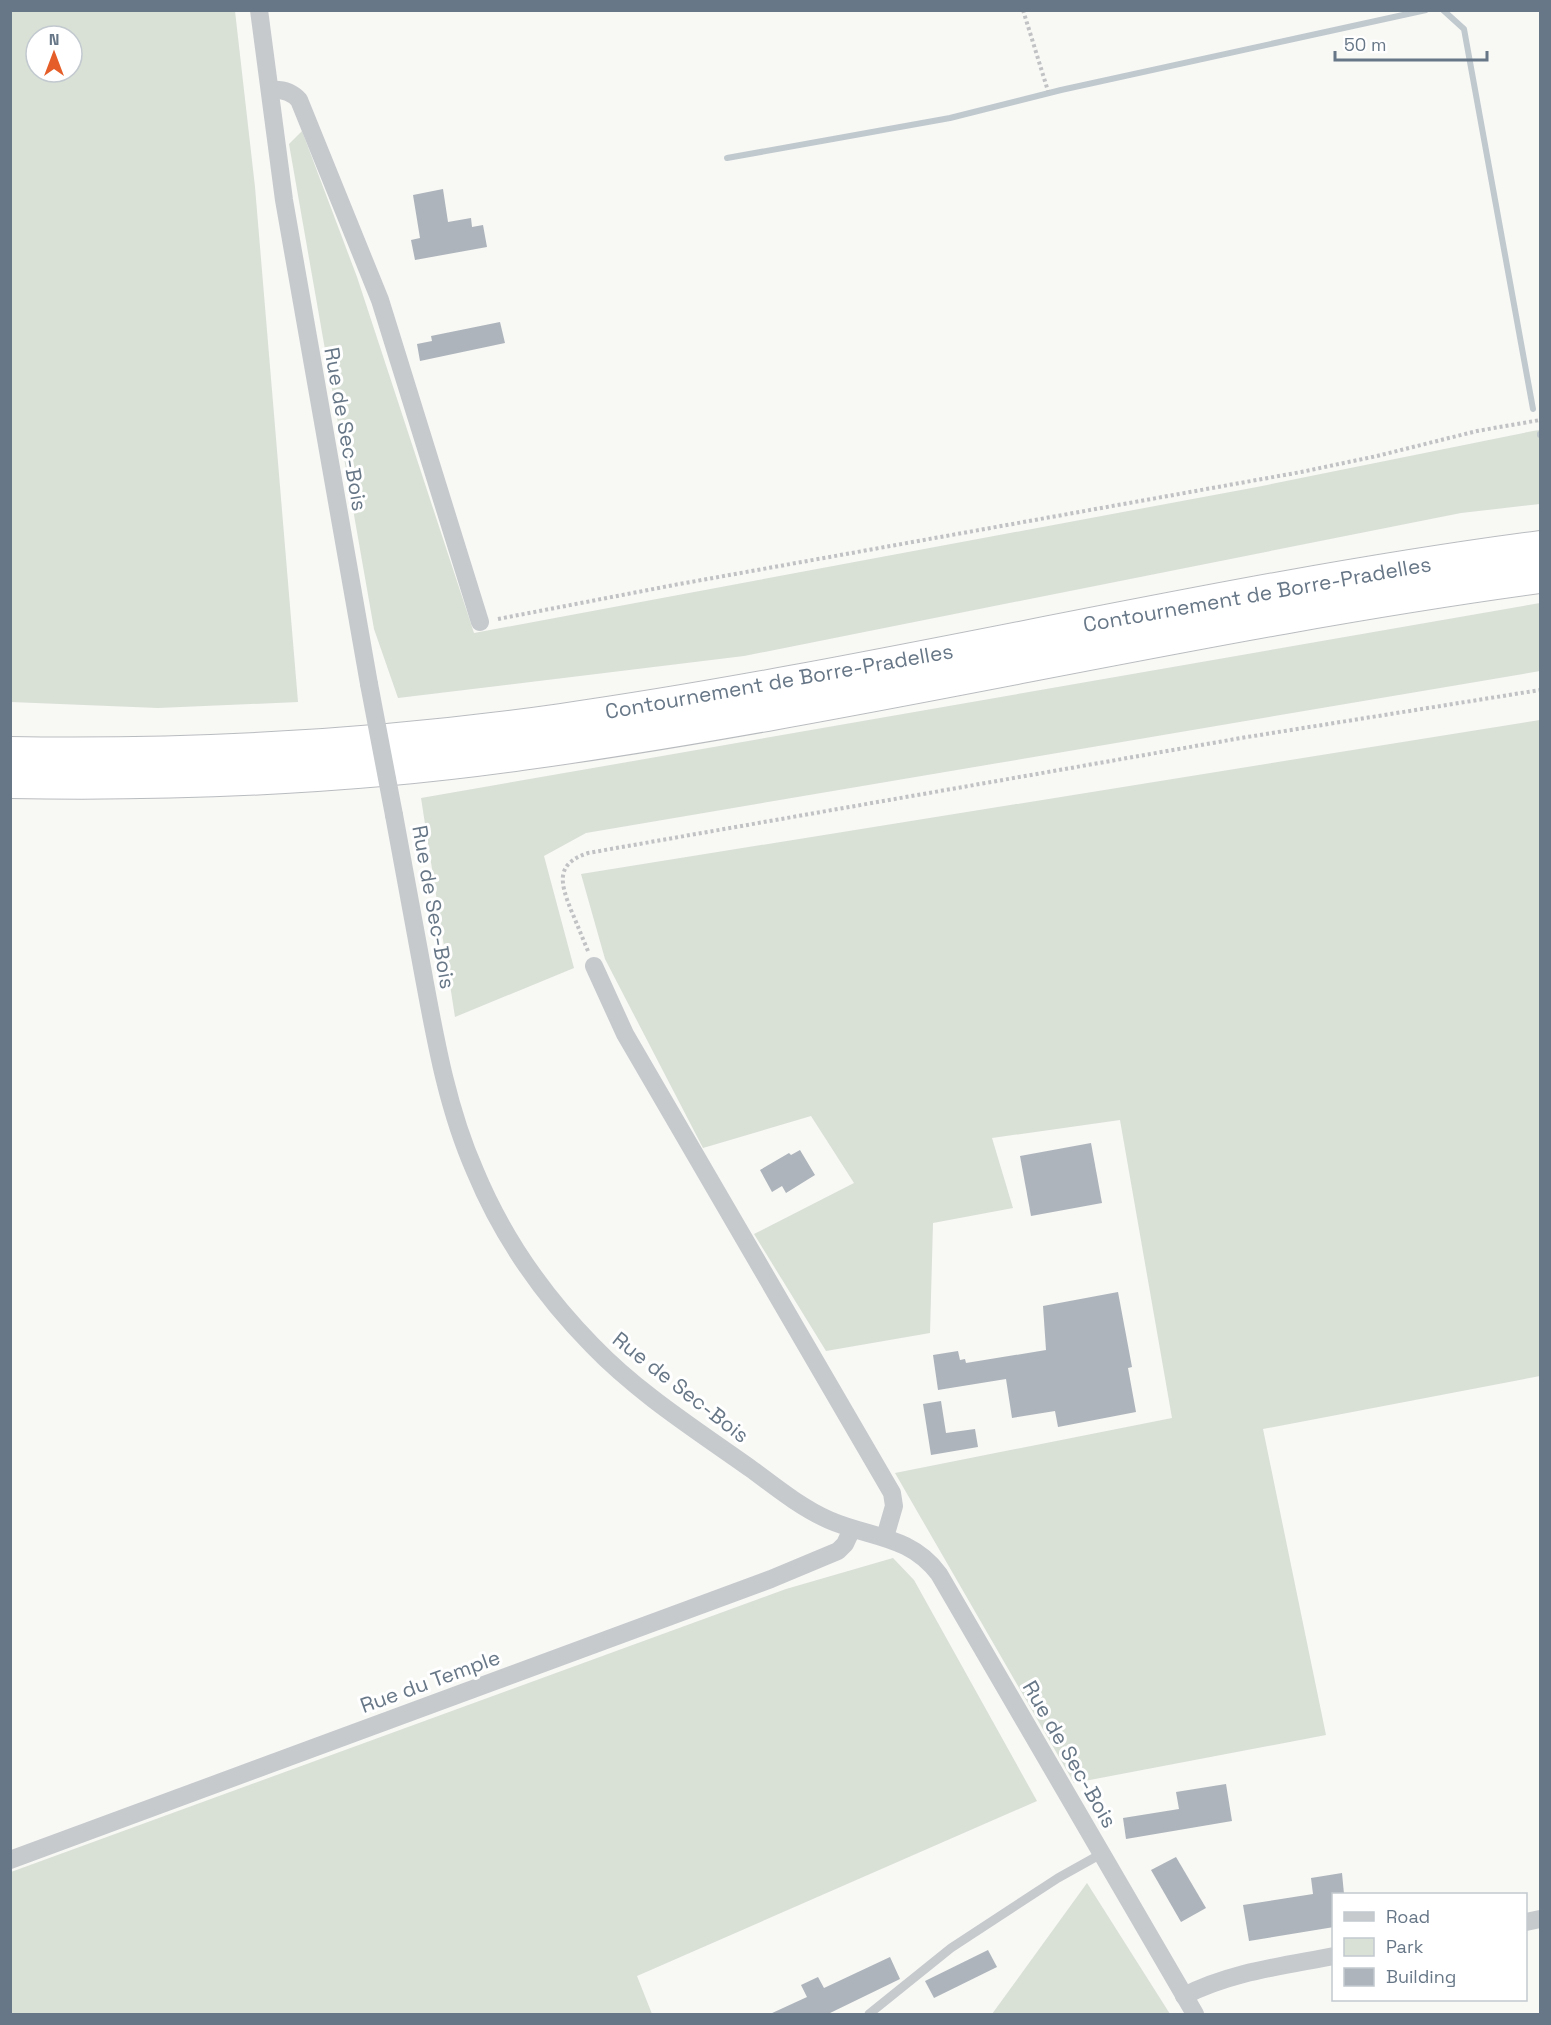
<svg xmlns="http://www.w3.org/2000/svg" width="1551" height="2025" font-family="'Space Grotesk',sans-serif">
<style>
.green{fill:#d9e0d6;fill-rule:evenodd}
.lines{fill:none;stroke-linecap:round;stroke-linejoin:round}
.stream{stroke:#c0c9ce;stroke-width:6}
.building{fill:#adb4bb}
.trunk-casing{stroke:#b9bcbf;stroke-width:34}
.path{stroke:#c0c2c4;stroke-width:4;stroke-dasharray:3 3;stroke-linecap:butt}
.service{stroke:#c6cacd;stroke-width:9}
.minor{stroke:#c6cacd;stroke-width:18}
.trunk{stroke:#fff;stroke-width:32}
.minor-bridge{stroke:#c6cacd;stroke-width:18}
.labels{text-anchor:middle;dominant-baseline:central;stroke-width:6;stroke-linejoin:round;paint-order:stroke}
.street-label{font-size:21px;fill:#677787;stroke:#fff}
</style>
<rect width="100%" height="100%" fill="#f8f8f5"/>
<!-- green -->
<g class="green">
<path d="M11,10L235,11L255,187L298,702L158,708L11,702ZM36,36H72V72H36Z"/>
<polygon points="302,131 357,277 474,633 1257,487 1533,431 1540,430 1540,504 1461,513 744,656 398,698 374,629 289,144"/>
<polygon points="1540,603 1540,671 586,833 544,856 574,968 455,1017 421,798"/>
<polygon points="1540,720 1540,1376 1263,1429 1326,1735 1074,1783 895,1473 1172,1418 1120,1120 992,1138 1013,1208 933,1223 930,1333 826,1351 754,1234 854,1183 811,1116 703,1148 605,959 581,874"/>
<polygon points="893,1558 914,1580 1037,1801 637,1976 652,2014 11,2014 11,1872 786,1589"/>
<polygon points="1087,1883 1170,2014 992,2014"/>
</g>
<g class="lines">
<!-- stream -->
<g class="stream">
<polyline points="1443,10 1464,29 1533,409"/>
<polyline points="727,158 950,118 1061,90 1426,10"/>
<polyline points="1540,434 1540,435"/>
</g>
</g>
<!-- building -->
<g class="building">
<polygon points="443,189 448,222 471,218 472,227 483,225 487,247 415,260 411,240 420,238 413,195"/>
<polygon points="500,322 505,343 420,361 417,344 432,341 431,336"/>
<polygon points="1091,1143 1102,1203 1031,1216 1020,1156"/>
<polygon points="800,1150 815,1175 786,1193 782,1186 772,1192 760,1170 789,1153 791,1155"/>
<polygon points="1118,1292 1132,1367 1128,1368 1136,1412 1058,1427 1055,1411 1012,1418 1006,1379 938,1390 933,1355 958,1351 960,1360 965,1359 966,1363 1046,1350 1043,1306"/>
<polygon points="941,1401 946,1433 975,1429 978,1447 931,1455 923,1404"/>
<polygon points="1226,1784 1232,1821 1126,1839 1123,1818 1179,1809 1176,1792"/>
<polygon points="1176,1857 1206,1908 1181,1922 1151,1870"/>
<polygon points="1342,1873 1344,1894 1334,1894 1334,1927 1249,1941 1243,1905 1313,1894 1311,1878"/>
<polygon points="988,1950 997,1967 934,1998 925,1981"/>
<polygon points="890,1957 900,1979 828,2014 770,2014 807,1997 801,1985 818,1977 824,1988"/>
</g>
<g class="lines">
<defs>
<g id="trunk">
<path d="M10,753C195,756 378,746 561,720C889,673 1211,590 1540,547"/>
<path d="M10,782C181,785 353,778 522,754C864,707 1199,623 1540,577"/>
</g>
</defs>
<!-- trunk casing -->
<use href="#trunk" class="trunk-casing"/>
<!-- path -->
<g class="path">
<polyline points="1023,10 1048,91"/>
<polyline points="498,619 674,585 1301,472 1377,456 1477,431 1540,420"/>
<path d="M588,951C582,937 577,924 571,910C561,884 554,864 588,853L1241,738L1540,690"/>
</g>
<!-- service -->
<polyline class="service" points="869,2014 951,1948 1058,1878 1101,1854"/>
<!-- minor -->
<g class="minor">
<polyline points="259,10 284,200 369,684"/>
<path d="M270,90C281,89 291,91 299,100L380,300L480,622"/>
<path d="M394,815C404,869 414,924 424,978C436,1043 448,1110 475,1171C502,1236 543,1295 592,1345C639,1394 698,1431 754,1471C778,1489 802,1508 829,1520C870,1538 910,1535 939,1574L1195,2014"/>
<polyline points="594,966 625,1034 892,1493 894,1506 885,1537"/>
<polyline points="10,1860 771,1579 838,1551 845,1544 852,1529"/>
<polyline points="1526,1922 1540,1919"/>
<path d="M1184,1996C1230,1972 1283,1966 1334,1956"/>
</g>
<!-- trunk -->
<use href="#trunk" class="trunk"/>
<!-- minor-bridge -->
<polyline class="minor-bridge" points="369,684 394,815"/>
</g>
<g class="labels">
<!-- street labels -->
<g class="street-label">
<text transform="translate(346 429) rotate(80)">Rue de Sec-Bois</text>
<text transform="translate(1257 594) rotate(-10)">Contournement de Borre-Pradelles</text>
<text transform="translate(779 681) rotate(-10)">Contournement de Borre-Pradelles</text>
<text transform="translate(434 907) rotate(80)">Rue de Sec-Bois</text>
<text transform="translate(681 1387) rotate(38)">Rue de Sec-Bois</text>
<text transform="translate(430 1681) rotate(-20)">Rue du Temple</text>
<text transform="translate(1070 1754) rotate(60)">Rue de Sec-Bois</text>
</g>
</g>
<!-- border -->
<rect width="1551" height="2025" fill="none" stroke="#677787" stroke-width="24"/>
<!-- legend -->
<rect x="1332" y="1893" width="195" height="108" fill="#ffffff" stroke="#c2c9cf" stroke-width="1.5"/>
<rect x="1344" y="1912" width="30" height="9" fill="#c6cacd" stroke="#c2c9cf" stroke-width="1.5"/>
<text x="1386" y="1923" font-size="18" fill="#677787">Road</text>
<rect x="1344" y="1938" width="30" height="18" fill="#d9e0d6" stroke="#c2c9cf" stroke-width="1.5"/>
<text x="1386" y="1953" font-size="18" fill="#677787">Park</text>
<rect x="1344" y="1968" width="30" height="18" fill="#adb4bb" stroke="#c2c9cf" stroke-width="1.5"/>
<text x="1386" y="1983" font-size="18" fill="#677787">Building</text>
<!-- north arrow -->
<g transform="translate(54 54)"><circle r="28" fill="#ffffff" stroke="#c2c9cf" stroke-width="1.5"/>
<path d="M0-4.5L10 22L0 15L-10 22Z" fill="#e55d28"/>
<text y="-9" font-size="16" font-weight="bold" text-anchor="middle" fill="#677787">N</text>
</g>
<!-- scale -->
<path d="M1335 51v9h152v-9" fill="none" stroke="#677787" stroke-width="3"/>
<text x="1344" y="51" font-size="18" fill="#677787" stroke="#ffffff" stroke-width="4.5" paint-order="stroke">50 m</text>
</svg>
